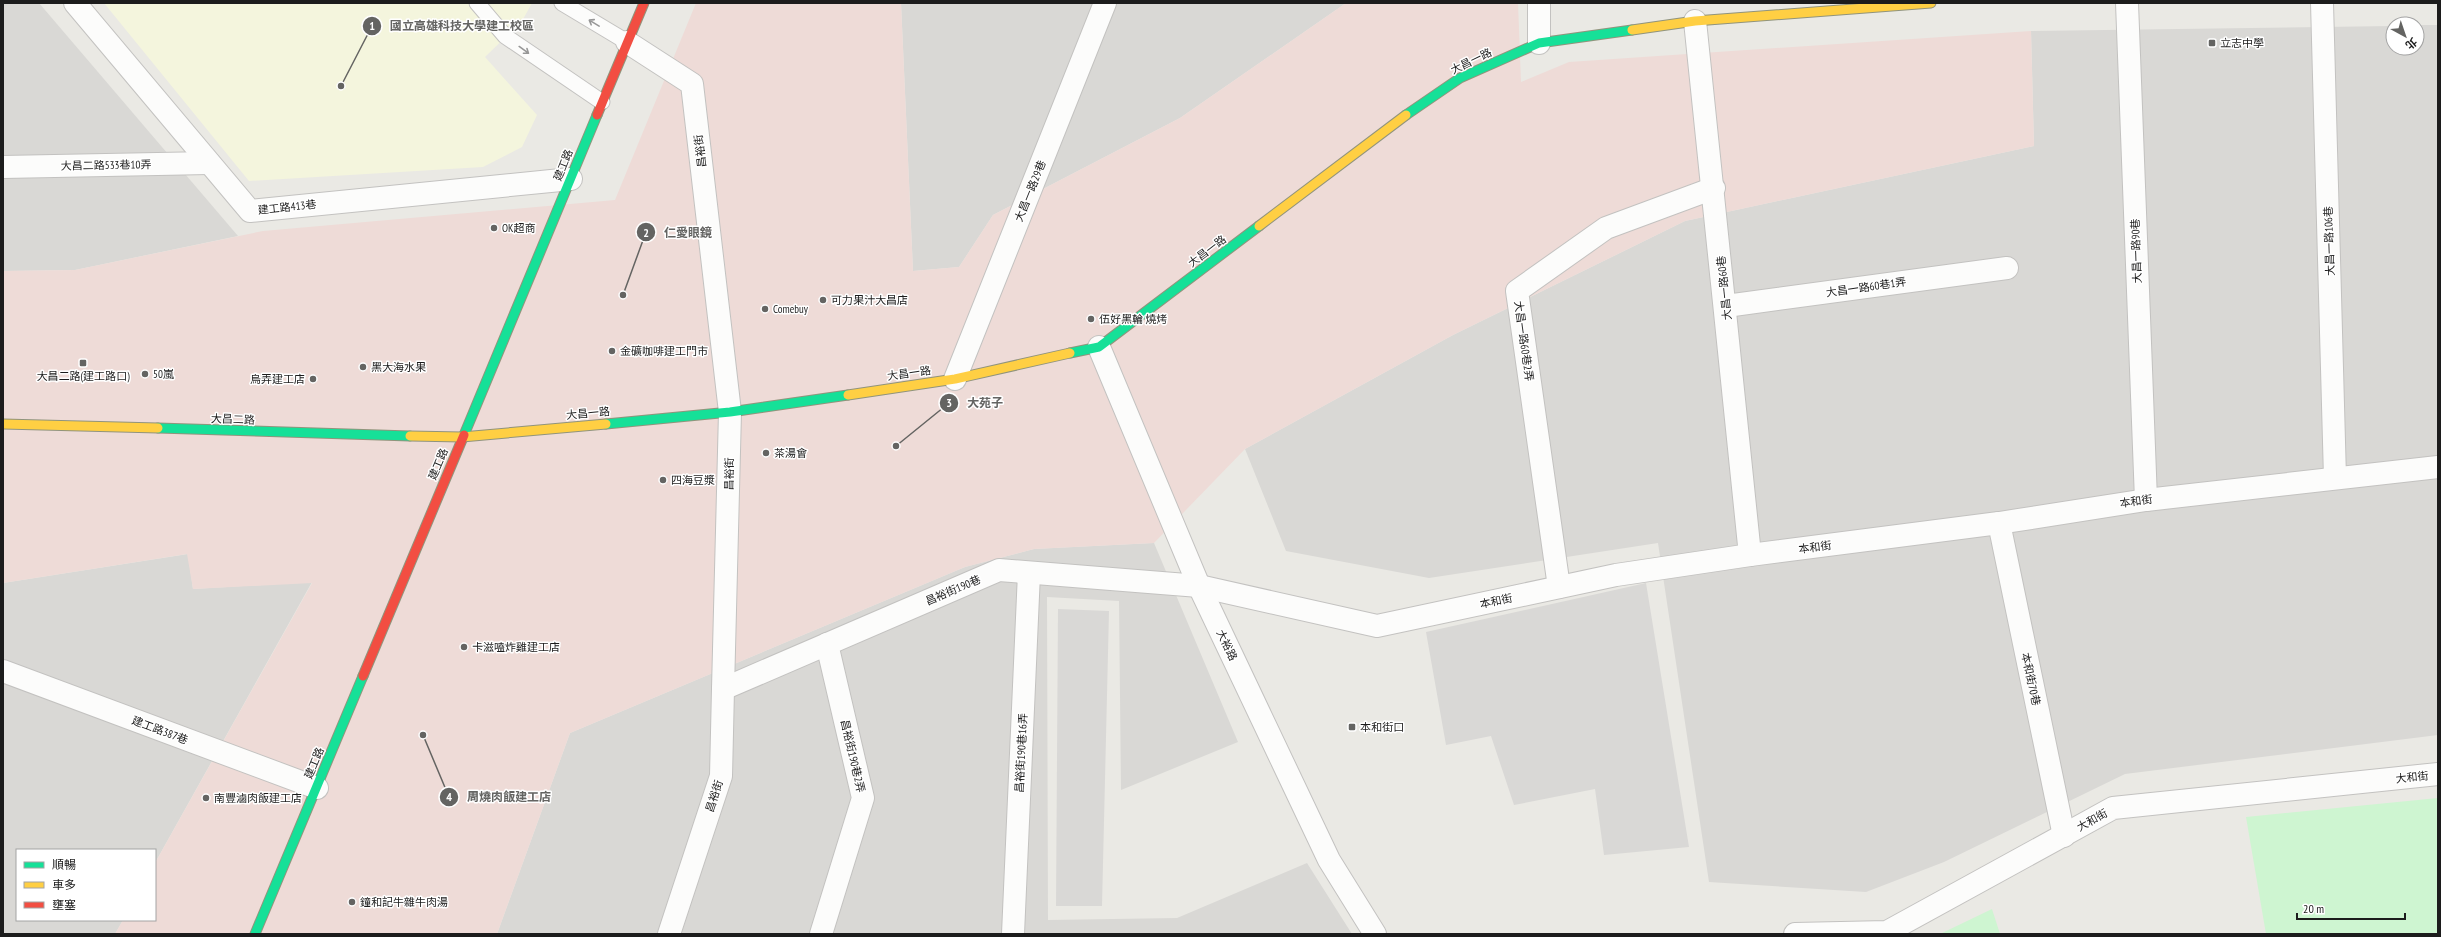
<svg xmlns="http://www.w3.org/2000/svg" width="2441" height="937" font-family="'PT Sans Narrow','Noto Sans TC',sans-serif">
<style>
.residential{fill:#d9d8d5}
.commercial{fill:#eedbd7}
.education{fill:#f4f5dd}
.park{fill:#cef5d1}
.parking{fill:#d9d8d6}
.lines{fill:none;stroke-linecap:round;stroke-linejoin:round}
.lane-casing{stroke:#c3c2c0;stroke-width:17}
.street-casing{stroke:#c3c2c0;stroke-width:24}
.fast-casing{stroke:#91947c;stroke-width:11}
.slow-casing{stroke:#91947c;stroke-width:11}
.jam-casing{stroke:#91947c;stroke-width:11}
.lane{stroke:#fcfcfb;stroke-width:15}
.street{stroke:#fcfcfb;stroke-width:22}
.fast{stroke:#16e098;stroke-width:9}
.slow{stroke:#ffcf43;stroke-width:9}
.jam{stroke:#f24e42;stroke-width:9}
.oneway{stroke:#979797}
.poi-dot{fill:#646462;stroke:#fff;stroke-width:1.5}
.labels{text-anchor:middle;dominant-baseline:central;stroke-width:3;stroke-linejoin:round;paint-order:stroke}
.poi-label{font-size:11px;fill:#1c1c1c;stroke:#fff;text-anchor:start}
.street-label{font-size:11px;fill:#1c1c1c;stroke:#fff}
.leader{fill:none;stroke:#646462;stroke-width:1.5}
.callout-dot{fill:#646462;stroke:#fff;stroke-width:1.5}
.mark-label{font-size:12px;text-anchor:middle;font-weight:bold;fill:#fff}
.callout-label{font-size:12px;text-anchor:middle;font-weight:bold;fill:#646462;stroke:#fff;stroke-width:3;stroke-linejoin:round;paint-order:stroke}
</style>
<rect width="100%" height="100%" fill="#eae9e4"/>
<!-- residential -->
<g class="residential">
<polygon points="3,3 39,3 238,236 75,270 3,271"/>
<polygon points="901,3 1346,3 1180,118 993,215 959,267 913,271"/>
<polygon points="2417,25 2438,25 2438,735 2125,774 1944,862 1866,892 1709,882 1658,543 1429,578 1286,551 1245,449 1453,335 1685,221 2034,146 2031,31 2393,26 2393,48 2417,48"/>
<polygon points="1154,543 1238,742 1121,790 1119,601 1047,597 1048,920 1177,918 1307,863 1352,934 497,934 570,733 965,567 1034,549"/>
<polygon points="188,554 193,589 312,582 155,863 155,850 17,850 17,920 123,920 115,934 3,934 3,583"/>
</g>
<!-- commercial -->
<polygon class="commercial" points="696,3 901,3 913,271 959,267 993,215 1180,118 1346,3 1518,3 1521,82 1569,62 2031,31 2034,146 1685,221 1453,335 1245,449 1154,543 1034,549 965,567 570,733 497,934 115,934 123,920 155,920 155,863 312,583 193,589 187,554 3,583 3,271 75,270 263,231 615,200"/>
<!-- education -->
<polygon class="education" points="104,3 532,3 522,21 485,57 537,115 522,147 483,167 249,181"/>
<!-- park -->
<g class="park">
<polygon points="2438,798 2438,934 2266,934 2246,817"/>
<polygon points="1992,909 2000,934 1940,934"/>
</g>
<!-- parking -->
<g class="parking">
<polygon points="1646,583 1689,847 1604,855 1595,789 1514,805 1491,736 1446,745 1426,632"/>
<polygon points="1058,609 1109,611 1102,906 1056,906"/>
</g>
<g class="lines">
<defs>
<g id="lane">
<polyline points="477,3 505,36 602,102"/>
<polyline points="562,3 627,42"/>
</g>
<g id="street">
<polyline points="75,3 250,211 571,179"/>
<polyline points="1539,3 1539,43"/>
<polyline points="2127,3 2146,500"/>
<polyline points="2322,3 2335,478"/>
<polyline points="1695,21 1750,555"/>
<polyline points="627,42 692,84 730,412 723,689 721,776 669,934"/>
<polyline points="3,167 209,163"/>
<polyline points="1726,306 2007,268"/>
<polyline points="1099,347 1199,586 1329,860 1375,934"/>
<polyline points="955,379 1105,3"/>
<polyline points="1999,523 2064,836"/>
<polyline points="1559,587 1517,291 1606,228 1714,188"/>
<polyline points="3,671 317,788"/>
<polyline points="723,689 999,570 1199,586 1377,626 1616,575 1750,555 1999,523 2146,500 2438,467"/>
<polyline points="821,934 863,798 827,644"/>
<polyline points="1013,934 1029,573"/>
<polyline points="1795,934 1887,932 2113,808 2438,774"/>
</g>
<g id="fast">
<polyline points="1406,115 1460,78 1539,43 1632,30"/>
<polyline points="1070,353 1099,347 1259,226"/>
<polyline points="606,424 730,412 848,395"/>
<polyline points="158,428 410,436"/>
<polyline points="464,435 597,115"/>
<polyline points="255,934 363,676"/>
</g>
<g id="slow">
<polyline points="1632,30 1695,21 1931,3"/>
<polyline points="1259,226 1406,115"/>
<polyline points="848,395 955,379 1070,353"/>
<polyline points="3,424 158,428"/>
<polyline points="410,436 462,437 606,424"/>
</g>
<g id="jam">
<polyline points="597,115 644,3"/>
<polyline points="363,676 464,435"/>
</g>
</defs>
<!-- lane casing -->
<use href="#lane" class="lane-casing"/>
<!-- street casing -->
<use href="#street" class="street-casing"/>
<!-- fast casing -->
<use href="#fast" class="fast-casing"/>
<!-- slow casing -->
<use href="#slow" class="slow-casing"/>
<!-- jam casing -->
<use href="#jam" class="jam-casing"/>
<!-- lane -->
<use href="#lane" class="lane"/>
<!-- street -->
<use href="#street" class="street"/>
<!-- fast -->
<use href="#fast" class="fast"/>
<!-- slow -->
<use href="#slow" class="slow"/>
<!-- jam -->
<use href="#jam" class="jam"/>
</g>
<!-- one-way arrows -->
<defs><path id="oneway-shaft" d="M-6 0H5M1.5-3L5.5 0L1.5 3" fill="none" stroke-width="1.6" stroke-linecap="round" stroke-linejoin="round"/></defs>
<g class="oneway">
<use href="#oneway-shaft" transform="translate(594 23) rotate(-149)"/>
<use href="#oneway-shaft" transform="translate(524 50) rotate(36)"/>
</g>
<!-- markers -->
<g class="poi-dot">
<rect x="2208" y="39" width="8" height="8" rx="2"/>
<circle cx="494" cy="228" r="4"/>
<circle cx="823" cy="300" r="4"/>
<circle cx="765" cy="309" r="4"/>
<circle cx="1091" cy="319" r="4"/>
<circle cx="612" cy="351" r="4"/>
<rect x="79" y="359" width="8" height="8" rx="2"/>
<circle cx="363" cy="367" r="4"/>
<circle cx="145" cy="374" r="4"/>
<circle cx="313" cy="379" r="4"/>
<circle cx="766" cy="453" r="4"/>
<circle cx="663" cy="480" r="4"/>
<circle cx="464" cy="647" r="4"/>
<rect x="1348" y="723" width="8" height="8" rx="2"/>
<circle cx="206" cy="798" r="4"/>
<circle cx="352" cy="902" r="4"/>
</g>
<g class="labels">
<!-- poi labels -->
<g class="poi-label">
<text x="2220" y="43">立志中學</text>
<text x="502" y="228">OK超商</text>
<text x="831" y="300">可力果汁大昌店</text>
<text x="773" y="309">Comebuy</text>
<text x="1099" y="319">伍好黑輪 燒烤</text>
<text x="620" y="351">金礦咖啡建工門市</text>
<text x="371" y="367">黑大海水果</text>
<text x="153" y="374">50嵐</text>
<text x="83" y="376" text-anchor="middle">大昌二路(建工路口)</text>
<text x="305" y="379" text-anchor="end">烏弄建工店</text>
<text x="774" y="453">茶湯會</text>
<text x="671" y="480">四海豆漿</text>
<text x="472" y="647">卡滋嗑炸雞建工店</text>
<text x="1360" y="727">本和街口</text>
<text x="214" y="798">南豐滷肉飯建工店</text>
<text x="360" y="902">鐘和記牛雜牛肉湯</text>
</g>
<!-- street labels -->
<g class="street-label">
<text transform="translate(1471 61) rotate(-26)">大昌一路</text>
<text transform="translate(700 151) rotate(-97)">昌裕街</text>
<text transform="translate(106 165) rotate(-1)">大昌二路533巷10弄</text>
<text transform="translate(563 165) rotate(-68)">建工路</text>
<text transform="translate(1030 191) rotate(-68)">大昌一路29巷</text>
<text transform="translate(287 207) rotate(-6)">建工路413巷</text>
<text transform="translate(2329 241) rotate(-92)">大昌一路106巷</text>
<text transform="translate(1207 251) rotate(-37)">大昌一路</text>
<text transform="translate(2136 251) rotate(-92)">大昌一路90巷</text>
<text transform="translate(1866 287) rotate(-8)">大昌一路60巷1弄</text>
<text transform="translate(1724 288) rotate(-96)">大昌一路60巷</text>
<text transform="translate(1524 341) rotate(82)">大昌一路60巷2弄</text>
<text transform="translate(909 373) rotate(-8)">大昌一路</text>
<text transform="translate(588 413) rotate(-5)">大昌一路</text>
<text transform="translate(233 419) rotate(2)">大昌二路</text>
<text transform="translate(438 464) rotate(-67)">建工路</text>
<text transform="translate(729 474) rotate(-89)">昌裕街</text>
<text transform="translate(2136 501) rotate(-8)">本和街</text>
<text transform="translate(1815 547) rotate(-7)">本和街</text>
<text transform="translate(953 590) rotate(-23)">昌裕街190巷</text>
<text transform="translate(1496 601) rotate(-12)">本和街</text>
<text transform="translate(1227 645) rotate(64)">大裕路</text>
<text transform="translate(2031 679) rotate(78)">本和街70巷</text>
<text transform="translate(160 730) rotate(21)">建工路387巷</text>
<text transform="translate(1021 753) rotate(-87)">昌裕街190巷16弄</text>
<text transform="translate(853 756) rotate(77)">昌裕街190巷2弄</text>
<text transform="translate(314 763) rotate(-67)">建工路</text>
<text transform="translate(2412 777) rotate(-6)">大和街</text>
<text transform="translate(714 796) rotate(-72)">昌裕街</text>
<text transform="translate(2092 820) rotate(-29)">大和街</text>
</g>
</g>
<!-- callouts -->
<path class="leader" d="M341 86L372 26M623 295L646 232M896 446L949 403M423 735L449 797"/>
<g class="callout-dot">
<circle cx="341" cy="86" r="4"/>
<circle cx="623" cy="295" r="4"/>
<circle cx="896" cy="446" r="4"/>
<circle cx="423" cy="735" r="4"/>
<circle cx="372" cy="26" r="10"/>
<circle cx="646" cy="232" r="10"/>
<circle cx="949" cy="403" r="10"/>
<circle cx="449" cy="797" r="10"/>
</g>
<g class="mark-label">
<text x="372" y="30">1</text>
<text x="646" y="237">2</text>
<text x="949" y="407">3</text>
<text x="449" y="801">4</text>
</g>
<g class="callout-label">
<text x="462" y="30">國立高雄科技大學建工校區</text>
<text x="688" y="237">仁愛眼鏡</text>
<text x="985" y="407">大苑子</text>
<text x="509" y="801">周燒肉飯建工店</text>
</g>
<!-- border -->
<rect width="2441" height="937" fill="none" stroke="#1c1c1c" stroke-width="8"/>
<!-- legend -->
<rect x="16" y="849" width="140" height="72" fill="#ffffff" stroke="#a4a4a4"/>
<rect x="24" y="862" width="20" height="6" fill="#16e098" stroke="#a4a4a4"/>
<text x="52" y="869" font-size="12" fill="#1c1c1c">順暢</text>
<rect x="24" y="882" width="20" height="6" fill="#ffcf43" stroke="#a4a4a4"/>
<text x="52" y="889" font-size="12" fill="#1c1c1c">車多</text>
<rect x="24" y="902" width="20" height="6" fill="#f24e42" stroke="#a4a4a4"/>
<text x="52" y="909" font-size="12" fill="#1c1c1c">壅塞</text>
<!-- north arrow -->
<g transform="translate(2405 36) rotate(140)"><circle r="19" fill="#ffffff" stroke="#a4a4a4"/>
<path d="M0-3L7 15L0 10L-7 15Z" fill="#646462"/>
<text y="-6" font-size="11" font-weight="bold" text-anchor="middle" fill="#1c1c1c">北</text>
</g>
<!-- scale -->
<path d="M2297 913v6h108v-6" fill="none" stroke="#1c1c1c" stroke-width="2"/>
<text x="2303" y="913" font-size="12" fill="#1c1c1c" stroke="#ffffff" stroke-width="3" paint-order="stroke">20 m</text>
</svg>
